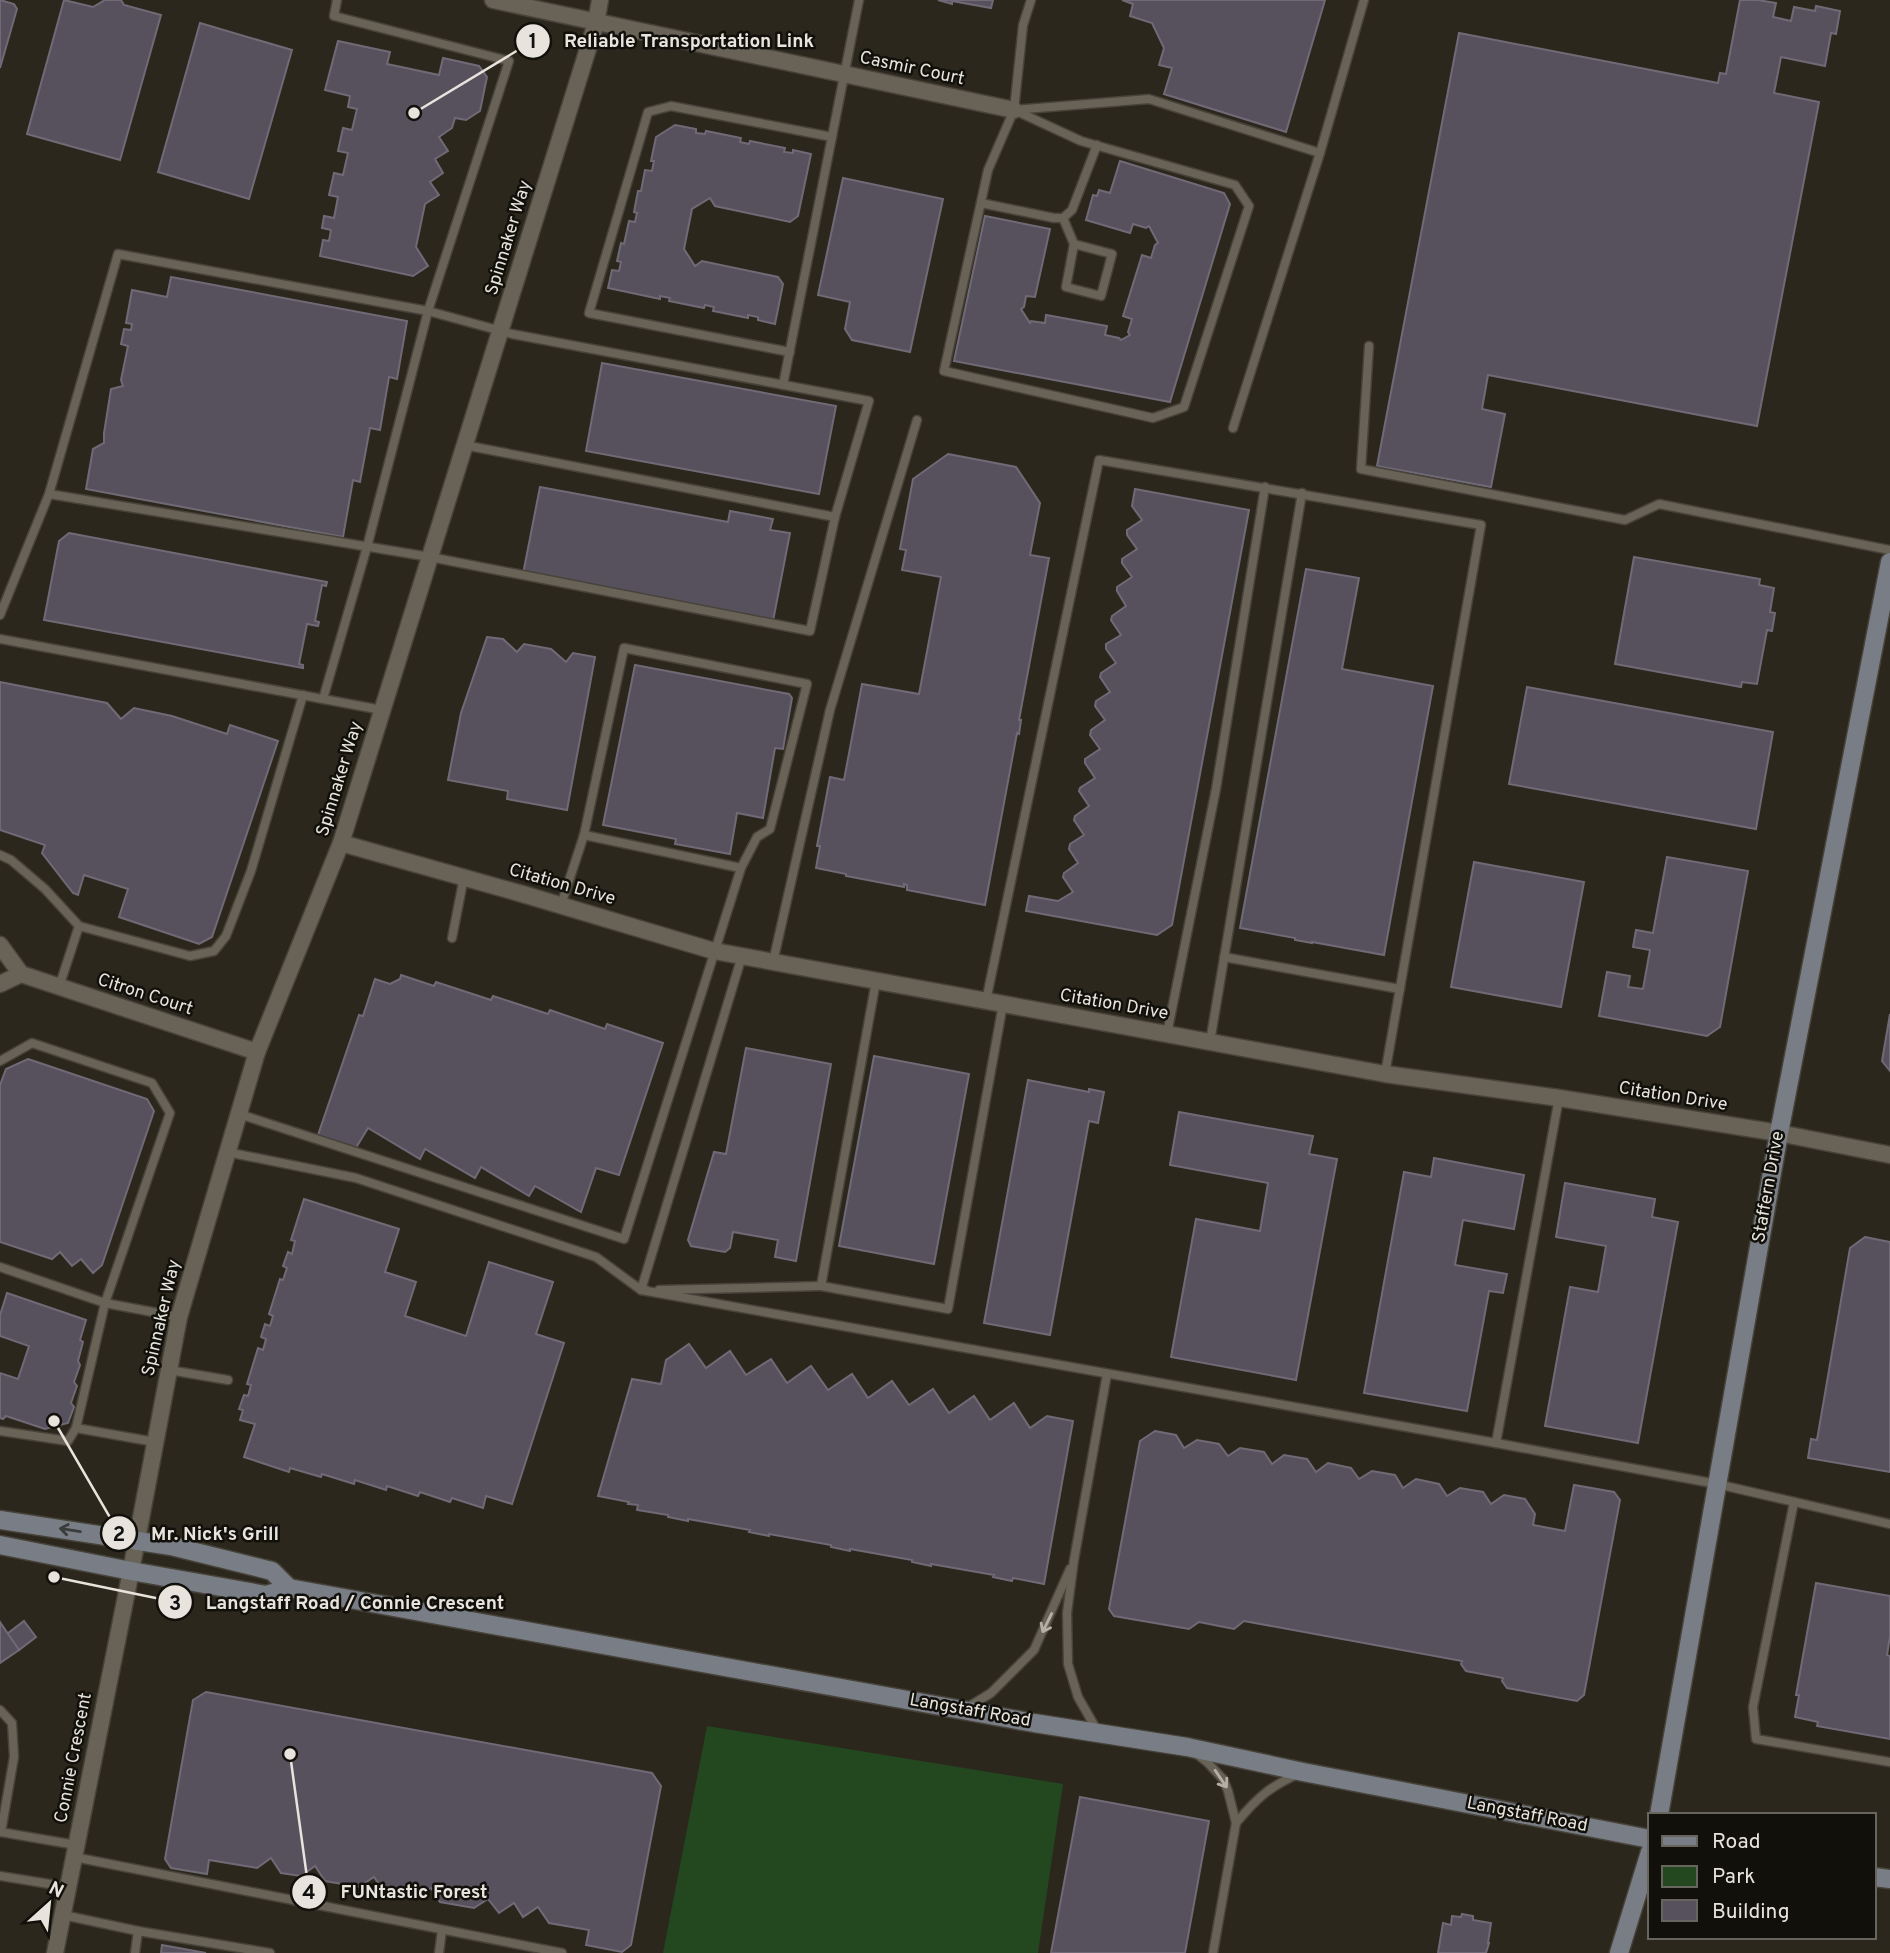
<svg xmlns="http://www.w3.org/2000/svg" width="1890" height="1953" font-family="Overpass,sans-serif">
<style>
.green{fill:#23471f}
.building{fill:#57515d;stroke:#706a76;stroke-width:2}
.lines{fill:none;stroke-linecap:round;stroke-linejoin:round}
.lane-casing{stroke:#47433a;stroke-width:11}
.street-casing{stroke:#47433a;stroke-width:19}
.secondary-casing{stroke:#47433a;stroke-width:21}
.lane{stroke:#686356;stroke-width:8}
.street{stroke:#686356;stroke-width:16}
.secondary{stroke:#797e86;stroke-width:18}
.oneway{stroke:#3b3c3c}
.oneway2{stroke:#b5b0a7}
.labels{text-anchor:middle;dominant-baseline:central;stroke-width:5;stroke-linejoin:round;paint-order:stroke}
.street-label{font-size:18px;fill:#e8e4dd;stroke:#12100b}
.leader{fill:none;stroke:#e8e4dd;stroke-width:2.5}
.callout-dot{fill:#e8e4dd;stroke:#12100b;stroke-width:2.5}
.mark-label{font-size:21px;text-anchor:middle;font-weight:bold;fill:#111}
.callout-label{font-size:19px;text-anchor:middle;font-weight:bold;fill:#e8e4dd;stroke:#12100b;stroke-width:5;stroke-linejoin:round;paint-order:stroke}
</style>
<rect width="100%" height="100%" fill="#2c271c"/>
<!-- green -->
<polygon class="green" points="707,1726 1063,1784 1038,1953 663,1953"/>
<!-- building -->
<g class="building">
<polygon points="0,0 14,4 17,9 0,68"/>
<polygon points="64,0 93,7 105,0 121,0 124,5 161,15 120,160 27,134"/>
<polygon points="938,0 993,0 991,8 952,1 952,4"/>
<polygon points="1122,0 1325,0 1286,132 1164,94 1172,68 1159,65 1164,48 1152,23 1130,16 1133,4"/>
<polygon points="1740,0 1758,0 1776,3 1773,17 1791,21 1794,7 1815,11 1816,6 1840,11 1836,34 1831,33 1825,66 1781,57 1774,93 1819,102 1757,426 1488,375 1482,409 1505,414 1491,487 1377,466 1459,33 1718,83 1720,73 1726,74"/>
<polygon points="200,23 292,50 249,199 158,172"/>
<polygon points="338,41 390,52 387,64 439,75 443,58 479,66 487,77 480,111 466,120 455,118 452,128 439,137 448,151 435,159 443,173 430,182 439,195 425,204 416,247 428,266 413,276 320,256 323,240 329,241 331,230 322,228 324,216 334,218 338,197 329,195 334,173 343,175 348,153 338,151 343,128 352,130 357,109 348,107 350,96 325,90"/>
<polygon points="675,125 696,129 696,133 705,134 706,131 741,138 740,142 749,144 750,141 785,148 784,152 793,153 793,150 811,154 798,216 790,222 715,206 710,198 692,209 684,249 695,266 702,261 778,277 783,284 775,324 758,320 758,317 748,315 748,318 713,311 714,307 705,305 704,308 669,301 670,298 660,296 660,299 608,288 612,270 619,271 621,262 617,261 621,243 624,244 629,221 635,222 637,213 634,212 638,191 641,191 645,170 652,171 654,161 651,161 656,137"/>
<polygon points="1120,161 1224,193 1230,204 1170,402 954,361 985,216 1050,229 1035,297 1026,296 1024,307 1021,309 1030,323 1031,321 1045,323 1046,315 1107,326 1105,335 1119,338 1121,340 1130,335 1128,332 1132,319 1123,316 1142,255 1151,258 1155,245 1158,243 1149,226 1146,228 1133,224 1130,233 1086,220 1093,195 1097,196 1099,190 1110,193"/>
<polygon points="843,178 943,199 910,352 852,340 845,329 850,302 818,295"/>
<polygon points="171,277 407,321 397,379 389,377 380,430 370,428 360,482 353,480 343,537 86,489 93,449 104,443 104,433 111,389 123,386 121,380 128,346 121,344 124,329 131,330 132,324 126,323 132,290 167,297"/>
<polygon points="602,363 836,406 819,494 586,451"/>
<polygon points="948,454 1016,467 1040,503 1030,555 1049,558 1019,720 1021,720 1019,734 1017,733 985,905 907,890 907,885 904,884 904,887 846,876 846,874 816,868 820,846 817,846 830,777 844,780 862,684 919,694 941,577 902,570 906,550 900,549 913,479"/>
<polygon points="540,487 728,522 730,511 773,519 770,530 790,533 773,621 523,574"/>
<polygon points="1135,489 1249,510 1172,925 1157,935 1026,911 1029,896 1058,901 1073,892 1063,877 1064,873 1078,863 1069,849 1070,844 1084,835 1074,820 1075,816 1089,806 1079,791 1080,788 1095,778 1085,763 1085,759 1100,749 1090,735 1091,730 1105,720 1095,706 1096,701 1110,692 1100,677 1101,673 1116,663 1106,649 1106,644 1121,635 1111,620 1112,616 1126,606 1117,591 1117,587 1132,577 1122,563 1122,559 1137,549 1127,535 1127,530 1142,520 1132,506"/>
<polygon points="69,533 327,582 326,586 322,585 315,621 319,622 318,626 307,624 299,664 303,665 303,668 44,620 59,541"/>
<polygon points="1634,557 1760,579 1759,585 1774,588 1770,612 1775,613 1772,631 1767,630 1757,684 1742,682 1741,687 1615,664"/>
<polygon points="1306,569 1359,578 1342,669 1433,686 1384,955 1312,942 1312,943 1295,940 1295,938 1240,928"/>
<polygon points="487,637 503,639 517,652 524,644 551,649 566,662 573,653 595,657 567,810 507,799 508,791 448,780 461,713"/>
<polygon points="635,665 789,694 792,698 783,749 775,748 763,818 737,813 730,854 675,844 676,839 603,825"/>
<polygon points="0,682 107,703 121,719 134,708 172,716 227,734 230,725 278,741 212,937 199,944 119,917 128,889 84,875 78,895 73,893 42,853 45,845 0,830"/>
<polygon points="1527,687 1773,732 1756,829 1509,784"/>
<polygon points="1667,857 1748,871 1720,1027 1707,1036 1599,1016 1607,972 1630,976 1628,987 1643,989 1650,950 1633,947 1636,930 1653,933"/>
<polygon points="1474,862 1584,882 1561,1007 1451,987"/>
<polygon points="401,975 434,986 436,982 491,1000 493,996 548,1014 550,1010 605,1029 607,1024 663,1043 619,1175 596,1168 581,1212 535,1186 529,1196 481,1167 475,1178 425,1149 420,1159 368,1128 354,1151 317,1138 359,1015 363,1016 375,979 390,984 400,979"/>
<polygon points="1890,1014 1890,1071 1882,1061"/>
<polygon points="746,1048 831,1064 796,1261 775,1257 778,1240 733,1232 730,1248 725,1252 691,1246 688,1240 714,1152 726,1154"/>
<polygon points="874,1056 969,1074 934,1264 839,1246"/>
<polygon points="28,1059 147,1099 154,1111 102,1265 93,1273 81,1259 72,1266 60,1252 52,1259 0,1242 0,1085 6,1069"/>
<polygon points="1028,1080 1089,1092 1089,1089 1104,1092 1098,1123 1089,1121 1050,1335 984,1323"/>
<polygon points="1179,1112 1313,1136 1309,1154 1337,1159 1296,1380 1171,1357 1196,1219 1260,1231 1268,1183 1170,1165"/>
<polygon points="1434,1158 1524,1175 1514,1229 1463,1220 1455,1265 1507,1274 1503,1293 1489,1291 1467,1411 1364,1393 1404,1172 1431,1177"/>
<polygon points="1565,1183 1655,1199 1652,1217 1678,1222 1638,1443 1545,1426 1570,1287 1598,1292 1606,1246 1556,1237"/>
<polygon points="304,1199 399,1229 385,1272 416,1282 405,1316 466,1336 489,1262 553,1282 536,1334 564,1343 512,1504 486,1496 483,1508 452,1498 450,1502 420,1492 418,1496 387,1486 386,1490 355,1480 354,1484 322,1474 321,1477 290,1468 289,1472 244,1457 255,1424 240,1420 243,1410 239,1409 244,1395 248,1396 251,1385 247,1384 258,1348 263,1350 266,1339 261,1337 265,1324 270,1326 273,1316 269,1314 280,1279 283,1280 287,1268 283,1266 288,1252 292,1254 295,1241 291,1240"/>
<polygon points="1865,1237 1890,1242 1890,1472 1808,1458 1811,1439 1817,1440 1850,1248"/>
<polygon points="7,1293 86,1320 80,1340 83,1342 78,1361 80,1365 74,1382 77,1386 71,1403 74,1407 68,1423 45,1429 6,1416 3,1419 0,1418 0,1373 18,1379 29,1346 0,1336 0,1315"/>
<polygon points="689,1344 706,1368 730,1351 746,1375 771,1359 787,1383 811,1366 828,1390 852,1374 868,1398 892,1381 909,1405 933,1389 949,1413 974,1396 990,1420 1014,1403 1030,1428 1047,1416 1073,1421 1044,1584 1013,1578 1012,1581 993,1577 994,1575 931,1564 931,1566 912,1562 912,1560 850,1549 850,1551 831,1547 831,1545 769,1534 769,1536 749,1532 750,1530 688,1519 688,1521 668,1517 668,1515 637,1510 638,1505 628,1504 629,1502 598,1496 632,1379 661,1384 666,1360"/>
<polygon points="1155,1431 1176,1435 1184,1448 1197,1440 1219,1444 1228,1456 1240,1448 1264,1452 1272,1464 1284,1455 1307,1459 1316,1472 1328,1463 1351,1468 1359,1479 1372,1471 1395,1475 1403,1488 1416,1479 1439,1484 1447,1496 1460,1488 1483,1492 1491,1504 1504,1495 1525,1499 1535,1514 1533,1525 1565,1531 1574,1485 1614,1492 1620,1500 1584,1695 1577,1701 1507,1688 1502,1681 1503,1678 1466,1671 1461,1664 1462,1661 1244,1621 1234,1629 1199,1622 1189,1629 1114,1616 1109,1609 1140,1441"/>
<polygon points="1816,1583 1890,1596 1890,1636 1887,1655 1890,1656 1890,1739 1817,1726 1818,1722 1795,1717 1799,1695 1796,1695"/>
<polygon points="24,1621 36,1637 19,1650 7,1634"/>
<polygon points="0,1622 19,1650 0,1663"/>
<polygon points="206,1692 652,1773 661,1786 631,1945 622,1952 586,1945 589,1930 549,1923 538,1907 523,1917 514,1903 499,1913 488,1899 474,1908 440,1902 431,1888 416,1897 384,1892 374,1877 359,1887 325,1881 315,1866 301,1876 281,1873 271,1858 257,1868 209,1860 207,1874 171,1868 165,1859 193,1700"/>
<polygon points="1080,1797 1209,1821 1185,1953 1051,1953"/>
<polygon points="1462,1914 1473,1916 1473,1920 1491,1923 1488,1943 1489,1943 1486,1953 1438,1953 1443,1923 1451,1925 1452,1916 1461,1917"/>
<polygon points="162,1945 206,1953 161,1953"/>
</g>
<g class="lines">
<defs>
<g id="lane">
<polyline points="1014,110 1081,141 1235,185 1249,206 1184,407 1153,418 944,371 988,170 1014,110 1023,25 1031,0"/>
<polyline points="1014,110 1149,99 1320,153 1233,428"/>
<polyline points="1320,153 1364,0"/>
<polyline points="981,203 1054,218 1063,218 1072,210 1097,145"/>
<polyline points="1063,218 1074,244 1112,254 1101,296 1066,287 1074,244"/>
<polyline points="1369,346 1361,469 1625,520 1659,504 1890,550"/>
<polyline points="790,352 589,313 648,112 671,106 832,137"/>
<polyline points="783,385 859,0"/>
<polyline points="464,445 835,517"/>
<polyline points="0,615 49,494 118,254 428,311 512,334 869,401 835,517 810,631 430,557 49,494"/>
<polyline points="0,639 382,710"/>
<polyline points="323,699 367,547 428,311 509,61 334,16 337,0"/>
<polyline points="584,835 624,648 807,684 770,829 757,837 741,868"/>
<polyline points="0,855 11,860 45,889 79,926 190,956 214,951 226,936 251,871 303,695"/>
<polyline points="452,938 464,877"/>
<polyline points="1224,957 1400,989"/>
<polyline points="773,962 830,710 917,420"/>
<polyline points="876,981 821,1286 948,1309 1003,1004"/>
<polyline points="59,987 79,926"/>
<polyline points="986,1001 1099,460 1481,525 1385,1074"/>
<polyline points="1167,1034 1216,789 1265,487"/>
<polyline points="1210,1042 1302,493"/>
<polyline points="0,1061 32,1043 152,1083 170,1113 105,1303 0,1267"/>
<polyline points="1559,1098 1496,1443 1717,1484 1890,1524"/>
<polyline points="239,1114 624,1239 741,868 584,835 561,905"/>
<polyline points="227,1152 356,1178 596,1257 641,1290 1496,1443"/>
<polyline points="646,1290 641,1290 742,956"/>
<polyline points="659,1290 821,1286"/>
<polyline points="169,1370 228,1380"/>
<polyline points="0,1431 68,1441 76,1428"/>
<polyline points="155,1442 76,1428 105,1303 179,1317"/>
<polyline points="1794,1502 1753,1707 1756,1739 1890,1762"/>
<polyline points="965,1709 991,1693 1034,1650 1070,1569"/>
<polyline points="0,1710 12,1723 14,1757 1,1832"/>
<polyline points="1098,1732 1078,1697 1068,1664 1067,1613 1074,1560 1107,1374"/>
<polyline points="1198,1755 1207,1762 1223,1779 1228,1791 1236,1823 1213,1953"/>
<path d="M1236,1823C1257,1798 1269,1787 1298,1774"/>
<polyline points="0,1832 76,1845"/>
<polyline points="74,1857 562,1953"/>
<polyline points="0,1876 68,1887"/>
<polyline points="63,1915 138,1931 270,1953"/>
<polyline points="135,1953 138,1931"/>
<polyline points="439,1953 442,1930"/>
</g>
<g id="street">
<polyline points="493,0 1014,110"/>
<polyline points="341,843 526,895 714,951 1385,1074 1559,1098 1779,1133 1890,1155"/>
<polyline points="0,945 21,974 257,1052"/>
<polyline points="0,984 21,974"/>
<polyline points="55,1953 131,1571 179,1317 257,1052 341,843 596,23 600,0"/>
</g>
<g id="secondary">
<polyline points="0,1520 171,1546 272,1571 289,1588"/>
<polyline points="0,1545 131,1571 266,1595 289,1588 1034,1723 1187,1747 1303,1772 1650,1839"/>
<polyline points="1659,1815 1779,1133 1890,562"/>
<polyline points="1874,1877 1890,1879"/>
<polyline points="1619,1953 1650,1852"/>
</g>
</defs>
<!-- lane casing -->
<use href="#lane" class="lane-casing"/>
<!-- street casing -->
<use href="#street" class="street-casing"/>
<!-- secondary casing -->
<use href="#secondary" class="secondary-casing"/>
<!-- lane -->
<use href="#lane" class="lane"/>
<!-- street -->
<use href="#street" class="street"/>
<!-- secondary -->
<use href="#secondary" class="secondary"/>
</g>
<!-- one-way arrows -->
<defs><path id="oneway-shaft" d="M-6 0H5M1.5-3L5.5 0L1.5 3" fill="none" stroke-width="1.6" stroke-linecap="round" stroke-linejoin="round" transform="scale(1.75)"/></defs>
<use class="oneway" href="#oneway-shaft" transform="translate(70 1530) rotate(-171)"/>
<g class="oneway2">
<use href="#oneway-shaft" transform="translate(1047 1623) rotate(116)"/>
<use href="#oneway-shaft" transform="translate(1221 1779) rotate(56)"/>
</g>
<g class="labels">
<!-- street labels -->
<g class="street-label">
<text transform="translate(912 69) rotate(12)">Casmir Court</text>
<text transform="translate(509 238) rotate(-73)">Spinnaker Way</text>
<text transform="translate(340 779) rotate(-73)">Spinnaker Way</text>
<text transform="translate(562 885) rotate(16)">Citation Drive</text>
<text transform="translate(145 995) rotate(18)">Citron Court</text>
<text transform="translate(1114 1005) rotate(10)">Citation Drive</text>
<text transform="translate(1673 1097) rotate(9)">Citation Drive</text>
<text transform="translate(1769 1187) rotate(-80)">Staffern Drive</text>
<text transform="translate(162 1318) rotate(-77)">Spinnaker Way</text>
<text transform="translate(970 1711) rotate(10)">Langstaff Road</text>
<text transform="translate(74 1758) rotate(-79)">Connie Crescent</text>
<text transform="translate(1527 1815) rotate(11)">Langstaff Road</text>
</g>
</g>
<!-- callouts -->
<path class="leader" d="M414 113L533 41M54 1421L119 1533M54 1577L175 1602M290 1754L309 1892"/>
<g class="callout-dot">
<circle cx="414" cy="113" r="7"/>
<circle cx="54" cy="1421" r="7"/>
<circle cx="54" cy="1577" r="7"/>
<circle cx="290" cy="1754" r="7"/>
<circle cx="533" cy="41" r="18"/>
<circle cx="119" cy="1533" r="18"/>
<circle cx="175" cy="1602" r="18"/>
<circle cx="309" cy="1892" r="18"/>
</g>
<g class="mark-label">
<text x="533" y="48">1</text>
<text x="119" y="1541">2</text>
<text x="175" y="1610">3</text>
<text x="309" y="1899">4</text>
</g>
<g class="callout-label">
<text x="689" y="47">Reliable Transportation Link</text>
<text x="215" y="1540">Mr. Nick's Grill</text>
<text x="355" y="1609">Langstaff Road / Connie Crescent</text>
<text x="414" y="1898">FUNtastic Forest</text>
</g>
<!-- legend -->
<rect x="1648" y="1813" width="228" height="126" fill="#12100b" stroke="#68655f" stroke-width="2"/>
<rect x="1662" y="1836" width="35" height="10" fill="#797e86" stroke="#68655f" stroke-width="2"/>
<text x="1712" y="1848" font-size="21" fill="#e8e4dd">Road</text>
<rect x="1662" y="1866" width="35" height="21" fill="#23471f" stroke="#68655f" stroke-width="2"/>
<text x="1712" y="1883" font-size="21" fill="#e8e4dd">Park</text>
<rect x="1662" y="1900" width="35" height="21" fill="#57515d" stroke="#68655f" stroke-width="2"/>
<text x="1712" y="1918" font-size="21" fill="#e8e4dd">Building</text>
<!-- north arrow -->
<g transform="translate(49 1904) rotate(27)" stroke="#12100b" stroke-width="5" paint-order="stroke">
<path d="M0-5L12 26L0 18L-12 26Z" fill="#e8e4dd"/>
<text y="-10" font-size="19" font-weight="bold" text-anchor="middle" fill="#e8e4dd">N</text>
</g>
</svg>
